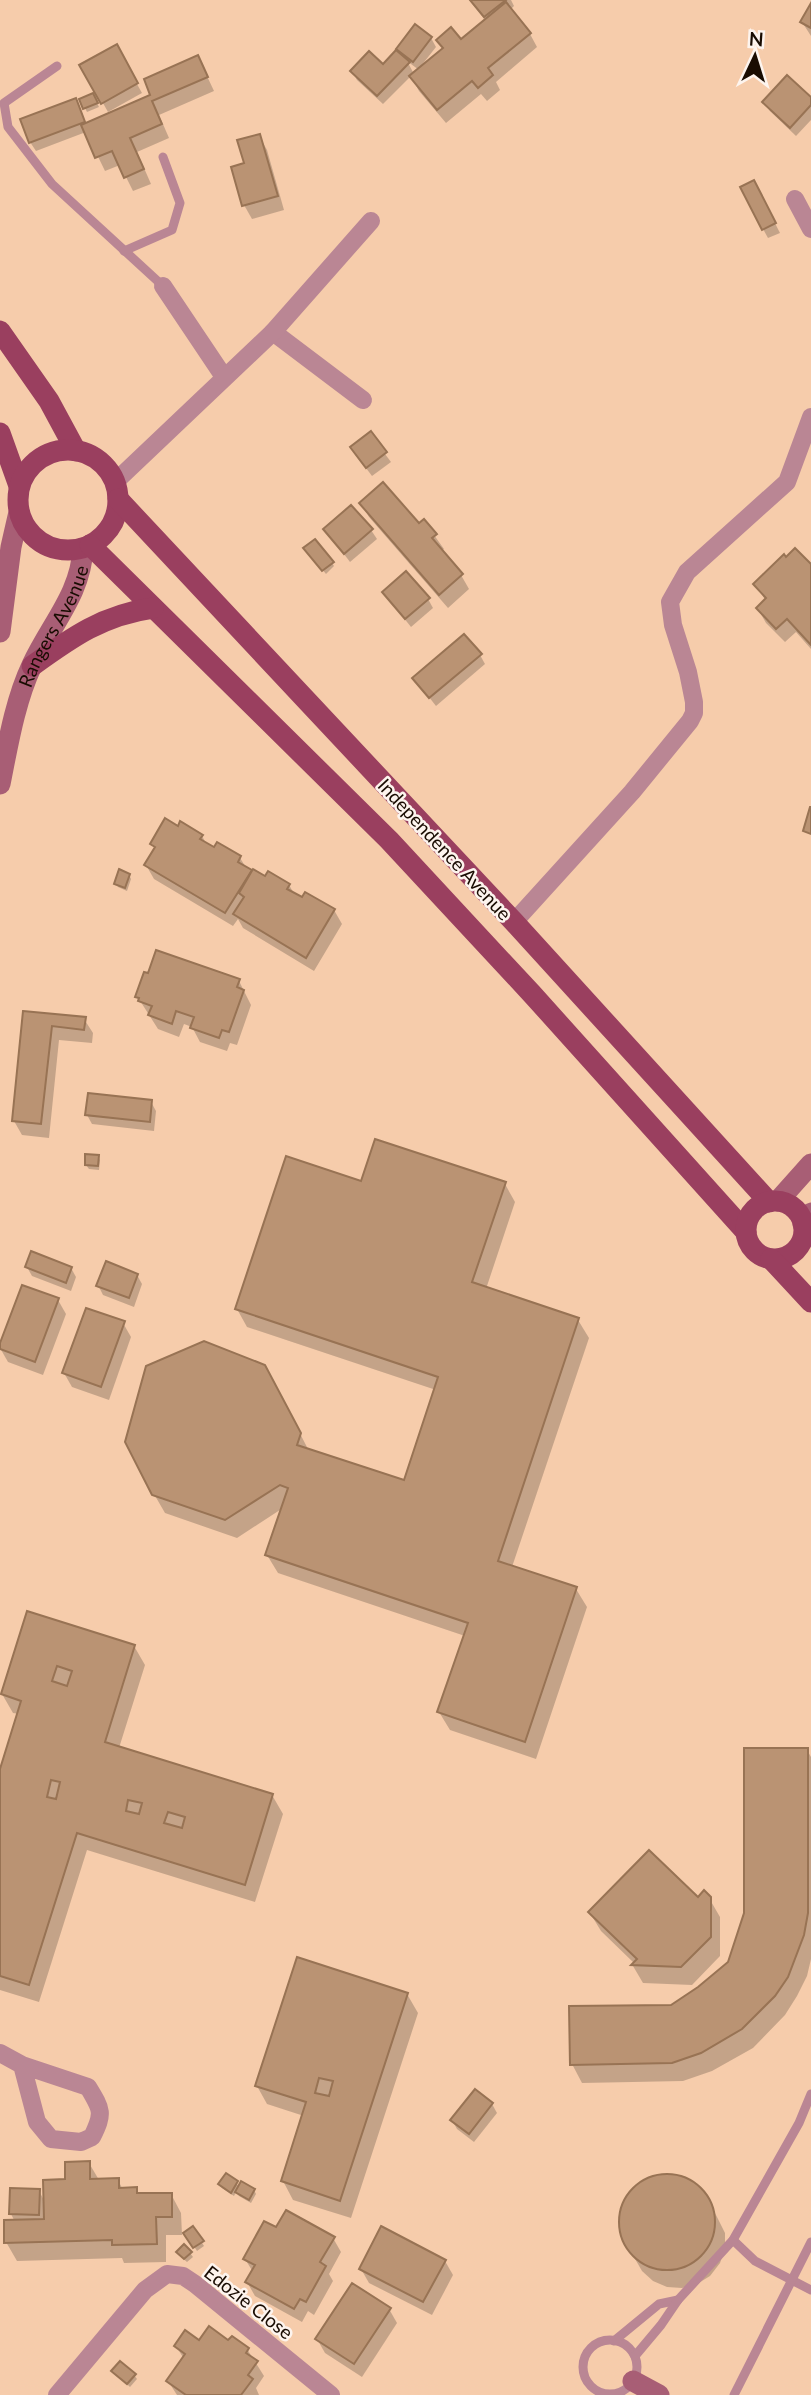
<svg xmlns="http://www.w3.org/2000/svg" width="811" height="2395" font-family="Lato,sans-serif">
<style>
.shadow{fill:#0003;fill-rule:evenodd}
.building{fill:#ba9373;stroke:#987354;stroke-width:2;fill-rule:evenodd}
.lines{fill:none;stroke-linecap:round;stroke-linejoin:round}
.lane{stroke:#ba8694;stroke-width:9}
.street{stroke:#ba8694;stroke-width:18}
.secondary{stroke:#a85e75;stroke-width:21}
.primary{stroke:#9a3f5f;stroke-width:21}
.labels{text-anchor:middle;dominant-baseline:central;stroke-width:5;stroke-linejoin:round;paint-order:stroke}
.street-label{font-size:19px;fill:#190c02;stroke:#fdf4ee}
</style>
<rect width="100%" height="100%" fill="#f6ccab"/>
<!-- shadow -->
<g class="shadow">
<path d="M469,0H511L514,6L510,10L530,34L537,47L496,82L500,90L487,101L481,94L446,123L419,91L411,76L383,104L357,80L352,71L383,67L398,51L415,26L431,38L436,47L421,66L444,50L438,41H461L486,21ZM407,61L419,70L414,74Z"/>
<polygon points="811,6 811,36 802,22"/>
<polygon points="116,47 142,93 108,112 82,66"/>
<polygon points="198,57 214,91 159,115 169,138 137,152 151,184 133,191 120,165 105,171 86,132 36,151 30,142 75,100 86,124 153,95"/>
<polygon points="93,95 99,107 87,112 81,100"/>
<polygon points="811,99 811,120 796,136 770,111 764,102"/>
<polygon points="259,136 267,150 284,210 252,219 244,205 246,164"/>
<polygon points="759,192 780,233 768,238 763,229"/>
<polygon points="370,434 391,462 372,476 357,456"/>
<polygon points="361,503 419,526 424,521 444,549 441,551 461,575 469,589 448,608 369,517"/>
<polygon points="325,529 371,530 377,539 350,562"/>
<polygon points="308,553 332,563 334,566 326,574"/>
<polygon points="811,567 811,649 796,632 785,642 766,623 758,609 766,601 755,584"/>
<polygon points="384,593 428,599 433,608 411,627"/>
<polygon points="480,655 485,664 436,706 414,678"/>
<polygon points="178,828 202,836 207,845 240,858 247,869 252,872 289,885 295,895 334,910 342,924 314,971 243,928 238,919 233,926 154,879 146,865 155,849 152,844"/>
<polygon points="129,875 131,879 127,891 118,887 116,883"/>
<polygon points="239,981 251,1005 237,1045 230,1043 227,1051 200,1042 192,1027 184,1024 179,1037 158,1029 137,996"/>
<polygon points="25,1013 84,1019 93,1033 92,1043 59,1040 49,1138 22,1135 14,1121"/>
<polygon points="151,1102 156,1111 154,1131 92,1124 87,1115"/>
<polygon points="98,1156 100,1160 99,1170 89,1169 86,1165"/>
<polygon points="362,1183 505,1184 515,1202 486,1289 578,1320 589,1338 512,1567 576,1589 587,1607 536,1759 450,1730 439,1712 465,1636 278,1573 267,1555 283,1508 237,1538 165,1513 154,1494 275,1385 309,1451 405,1482 436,1390 247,1327 237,1309"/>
<polygon points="27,1267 71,1268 76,1277 71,1291 32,1276"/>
<polygon points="137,1275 142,1284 134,1307 103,1295 98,1285"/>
<polygon points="58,1300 66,1314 43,1375 8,1362 0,1348"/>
<polygon points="123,1323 131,1337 109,1400 72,1387 64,1373"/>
<polygon points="28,1613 134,1646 145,1665 119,1748 272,1795 283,1814 255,1902 87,1850 39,2002 0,1990 0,1775 19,1714 13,1713 2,1694"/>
<polygon points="807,1750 811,1757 811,1959 807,1976 797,1996 785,2015 753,2048 712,2071 683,2081 582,2083 572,2064 671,2007 699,1988 730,1963"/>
<polygon points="709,1898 720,1917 720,1956 692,1985 643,1983 633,1966 635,1964 601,1931 590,1913"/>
<polygon points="407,1994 418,2013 351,2218 293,2200 283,2181 304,2116 267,2104 257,2086"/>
<polygon points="492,2104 497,2113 474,2142 457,2129 452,2120"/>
<polygon points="89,2163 99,2180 118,2180 123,2190 136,2189 139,2195 171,2194 181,2213 182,2235 166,2235 166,2262 124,2263 122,2258 17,2261 6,2242 15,2222 11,2214 39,2191 45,2202"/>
<polygon points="226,2175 240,2187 254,2190 256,2194 251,2203 239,2196 236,2192 234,2196 222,2188 220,2185"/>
<polygon points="668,2176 684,2179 697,2187 708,2199 725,2233 725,2249 720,2263 710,2276 697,2284 682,2288 667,2287 653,2281 642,2271 623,2238 620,2224 622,2209 629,2195 639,2185 653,2178"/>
<polygon points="193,2229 204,2246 197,2251 186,2234"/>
<polygon points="277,2230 333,2238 341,2252 329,2274 333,2281 314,2315 308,2311 302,2322 255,2296 247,2282 253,2272 245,2259"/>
<polygon points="190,2253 193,2257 187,2262 180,2256"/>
<polygon points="445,2261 453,2275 432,2315 369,2283 361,2269"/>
<polygon points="389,2309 397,2323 362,2377 325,2353 317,2339"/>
<polygon points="200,2342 229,2343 247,2349 264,2376 256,2388 259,2395 177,2395 168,2381 184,2359 176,2346"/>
<polygon points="113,2371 134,2375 137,2379 130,2387"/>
</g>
<!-- building -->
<g class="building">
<polygon points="470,0 506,0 484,17"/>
<polygon points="506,2 531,33 488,68 493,75 478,88 472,81 437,110 409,76 443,48 436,40 451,27 461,39"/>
<polygon points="811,3 811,28 800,22"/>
<polygon points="415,24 432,37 413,62 396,49"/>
<polygon points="117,44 138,83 101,104 79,65"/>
<polygon points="396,50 410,62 377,96 350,71 369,51 383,64"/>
<polygon points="198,55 208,77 152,101 162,124 130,138 144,169 124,178 112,151 95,158 81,125 150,95 144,79"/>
<polygon points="787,75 811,97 811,105 790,128 762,102"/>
<polygon points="93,93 98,103 83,109 79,99"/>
<polygon points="76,98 85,122 29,143 20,119"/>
<polygon points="260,134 278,196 242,206 231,167 244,163 237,140"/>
<polygon points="754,180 776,223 762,230 740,187"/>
<polygon points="371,431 387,452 366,468 350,447"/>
<polygon points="383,482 419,523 424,519 437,534 432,538 463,574 439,595 359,503"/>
<polygon points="351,505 373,529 344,554 323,529"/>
<polygon points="315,539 334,562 322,571 303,548"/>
<polygon points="795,548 811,564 811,645 787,619 776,629 756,608 766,598 753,584 784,554 786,557"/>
<polygon points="406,571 430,598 405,619 382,592"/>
<polygon points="464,634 482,654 429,698 412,678"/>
<polygon points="810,807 811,807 811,834 803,831"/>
<polygon points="165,818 178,826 180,821 203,835 200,839 214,847 217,842 241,856 238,862 252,870 225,913 144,865 155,847 150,844"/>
<polygon points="119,869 130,874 125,888 114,884"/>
<polygon points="253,869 265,876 268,871 290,884 287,889 302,897 305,892 335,909 306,958 233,914 244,897 239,893"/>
<polygon points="156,950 240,979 237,987 244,990 229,1032 222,1030 219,1038 190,1028 194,1017 176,1011 172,1024 148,1015 152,1006 138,1001 139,998 135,997 144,972 148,973"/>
<polygon points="23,1011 86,1017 84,1030 52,1026 41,1124 12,1121"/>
<polygon points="88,1093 152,1100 150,1122 85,1115"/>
<polygon points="375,1139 506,1182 472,1282 579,1318 498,1561 577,1587 525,1742 437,1712 468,1623 265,1555 288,1488 280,1485 225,1520 152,1495 125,1442 146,1366 204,1341 265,1365 301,1433 297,1445 404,1480 438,1377 235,1309 286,1156 361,1181"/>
<polygon points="85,1154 99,1155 98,1166 85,1165"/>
<polygon points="31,1251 72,1267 66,1283 25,1267"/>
<polygon points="106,1261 138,1274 129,1298 96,1286"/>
<polygon points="22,1285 59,1298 35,1362 0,1349 0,1343"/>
<polygon points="86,1308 125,1321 101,1387 62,1373"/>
<path d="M27,1611L135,1645L105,1742L273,1794L245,1885L77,1833L29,1985L0,1976V1769L21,1701L1,1694ZM57,1666L72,1671L67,1686L52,1681ZM51,1780L60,1782L56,1799L47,1797ZM128,1800L142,1803L139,1814L126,1811ZM168,1812L185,1817L182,1828L164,1823Z"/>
<polygon points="744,1748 808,1748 808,1913 804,1935 788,1977 775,1996 742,2029 701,2053 672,2063 570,2065 569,2006 671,2005 698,1987 728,1962 744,1913"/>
<polygon points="649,1850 698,1897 704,1890 711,1897 711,1937 681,1967 631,1965 637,1959 588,1912"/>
<path d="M297,1957L408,1993L340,2201L281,2181L306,2102L255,2086ZM319,2078L333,2081L329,2096L315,2093Z"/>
<polygon points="475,2089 493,2103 469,2134 450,2120"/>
<polygon points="90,2161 90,2179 119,2178 119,2188 137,2187 137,2193 172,2193 172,2217 156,2217 157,2244 112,2245 112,2240 4,2243 4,2220 44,2219 43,2180 65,2179 65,2162"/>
<polygon points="226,2173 238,2181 231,2193 218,2184"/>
<circle cx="667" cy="2222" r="48"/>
<polygon points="241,2181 255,2189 249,2200 235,2192"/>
<polygon points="10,2188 40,2189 39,2215 9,2214"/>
<polygon points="286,2210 335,2237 320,2262 326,2266 306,2302 300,2299 294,2309 245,2282 255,2265 243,2259 264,2221 276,2227"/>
<polygon points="193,2226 204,2241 193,2248 183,2233"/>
<polygon points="381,2226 446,2260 423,2302 359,2269"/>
<polygon points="184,2244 192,2252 184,2259 176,2252"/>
<polygon points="352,2283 391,2308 354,2364 315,2339"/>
<polygon points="209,2326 228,2340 232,2336 249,2348 246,2353 258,2361 248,2375 253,2379 241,2395 186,2395 166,2381 185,2354 174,2346 185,2330 199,2340"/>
<polygon points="120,2361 136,2374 127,2384 111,2371"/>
</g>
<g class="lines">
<!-- lane -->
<g class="lane">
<polyline points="57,66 4,103 8,127 52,184 163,286"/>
<polyline points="124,251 172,230 180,203 163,157"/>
<polyline points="733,2240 755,2261 811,2290"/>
<circle cx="610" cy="2367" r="27"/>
<polyline points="614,2341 659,2304 678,2300"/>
<polyline points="635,2356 661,2325 678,2300 733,2240 799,2123 811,2094"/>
<polyline points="734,2395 811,2242"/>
</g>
<!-- street -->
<g class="street">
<polyline points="795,199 811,229"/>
<polyline points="163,286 224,377"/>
<polyline points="273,332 363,400"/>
<polyline points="115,482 273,332 371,221"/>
<polyline points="514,922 632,792 690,721 694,713 694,702 688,672 673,625 670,602 687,572 787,482 811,417"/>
<path d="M0,2053L22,2065L88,2087C102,2110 104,2113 92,2137L81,2142L51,2139L37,2122L22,2065"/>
<polyline points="57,2395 145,2290 167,2274 183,2276 195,2284 331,2395"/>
</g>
<!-- secondary -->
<g class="secondary">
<polyline points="0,632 11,547 19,512"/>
<path id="s1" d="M0,784C8,744 15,701 32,665C51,624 81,594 83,548"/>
<polyline points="778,1201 811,1164"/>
<polyline points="803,1224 811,1213"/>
<polyline points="633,2381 659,2395"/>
</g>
<!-- primary -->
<g class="primary">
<polyline points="0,331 49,401 76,451"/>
<polyline points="0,433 19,486"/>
<circle cx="68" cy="500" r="50"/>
<polyline points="118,499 514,922 769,1202"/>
<polyline points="90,545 389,840 532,994 746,1232"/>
<path d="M32,666C72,637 103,615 153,608"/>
<circle cx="775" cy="1230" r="29"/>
<polyline points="771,1259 811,1302"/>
</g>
</g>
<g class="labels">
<!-- street labels -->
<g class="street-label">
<text stroke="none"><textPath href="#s1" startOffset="168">Rangers Avenue</textPath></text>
<text transform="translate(445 849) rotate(47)">Independence Avenue</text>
<text transform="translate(249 2302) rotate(38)">Edozie Close</text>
</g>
</g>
<!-- north arrow -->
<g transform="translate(755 56) rotate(4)" stroke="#fdf4ee" stroke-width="5" paint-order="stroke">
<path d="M0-5L12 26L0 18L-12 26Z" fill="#190c02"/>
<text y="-10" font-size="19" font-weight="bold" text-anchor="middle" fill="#190c02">N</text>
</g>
</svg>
